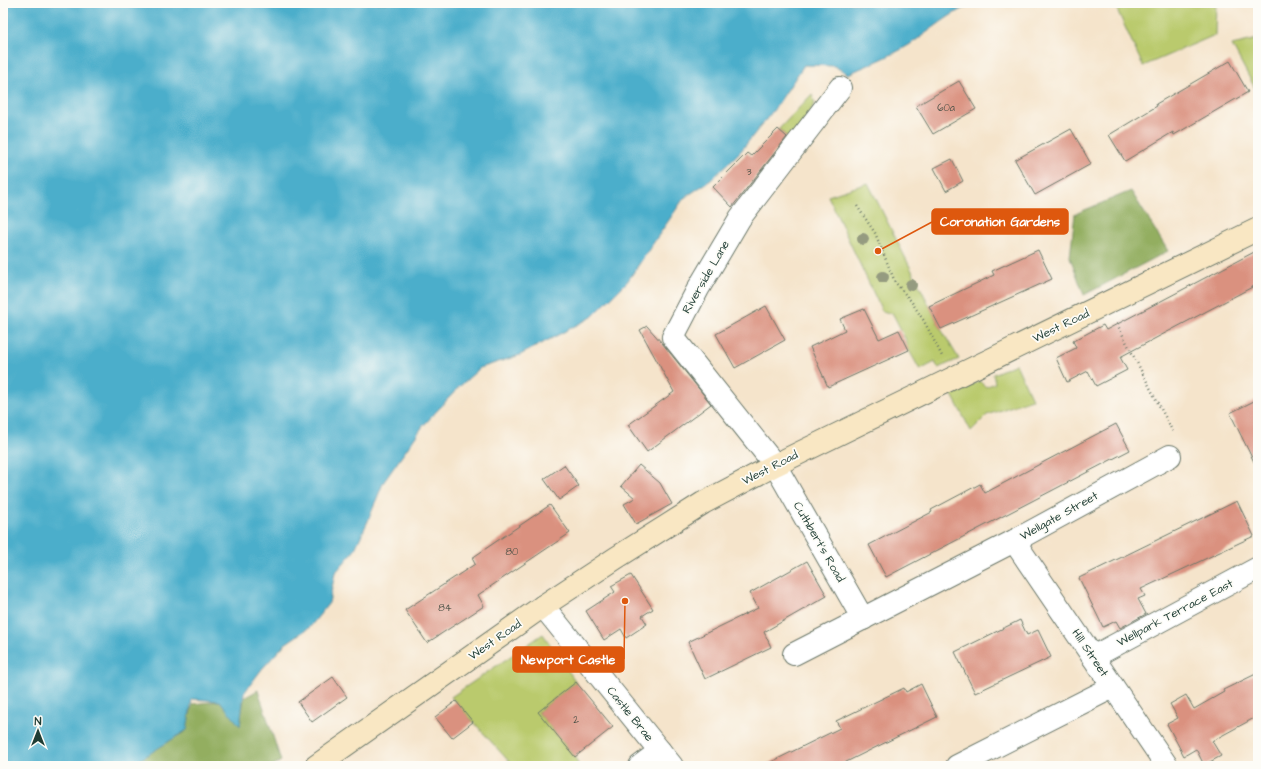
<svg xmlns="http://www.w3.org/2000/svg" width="1261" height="769" font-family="'Architects Daughter',sans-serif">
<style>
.green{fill:#baca6d;stroke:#6c8450}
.forest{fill:#93ae60;stroke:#59764a}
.water{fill:#4baecb;stroke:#357680}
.building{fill:#da917f}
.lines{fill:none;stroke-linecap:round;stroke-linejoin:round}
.street-casing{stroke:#6a7769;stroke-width:24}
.secondary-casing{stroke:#6a7769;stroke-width:24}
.path{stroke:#6a7769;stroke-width:2.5;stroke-dasharray:1 3;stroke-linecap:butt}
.street{stroke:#fff;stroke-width:22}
.secondary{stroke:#f9e7c3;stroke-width:22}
.tree{fill:#959b80}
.labels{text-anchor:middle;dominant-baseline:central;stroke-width:3.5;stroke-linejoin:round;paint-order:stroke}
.number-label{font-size:10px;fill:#4e5247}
.street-label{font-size:12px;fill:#1f3d34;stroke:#fdfcf7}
.leader{fill:none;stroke:#de580e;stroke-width:1.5}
.callout-dot{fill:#de580e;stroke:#fdfcf7;stroke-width:1.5}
.callout{fill:#de580e;stroke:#de580e;stroke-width:1.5}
.callout-label{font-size:13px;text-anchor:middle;font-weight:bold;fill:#fff}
</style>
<rect width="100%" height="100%" fill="#fdfcf7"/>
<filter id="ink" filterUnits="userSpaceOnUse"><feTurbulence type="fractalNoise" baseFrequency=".025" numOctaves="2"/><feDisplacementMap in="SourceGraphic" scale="8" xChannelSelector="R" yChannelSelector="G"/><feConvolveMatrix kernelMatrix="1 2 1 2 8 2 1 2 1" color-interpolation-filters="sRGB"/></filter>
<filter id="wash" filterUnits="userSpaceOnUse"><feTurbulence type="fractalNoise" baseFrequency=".012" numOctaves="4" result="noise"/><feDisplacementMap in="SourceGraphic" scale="16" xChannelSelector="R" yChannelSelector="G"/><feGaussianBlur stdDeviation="0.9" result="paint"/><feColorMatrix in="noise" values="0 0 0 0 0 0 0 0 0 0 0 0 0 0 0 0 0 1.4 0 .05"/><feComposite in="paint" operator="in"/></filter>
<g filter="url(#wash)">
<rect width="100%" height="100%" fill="#f5e4cb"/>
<!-- green -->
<g class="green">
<polygon points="1114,3 1216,3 1215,35 1143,66"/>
<polygon points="1258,39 1258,94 1232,45"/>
<polygon points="812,94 815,104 791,141 779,129"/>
<polygon points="868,183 941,329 959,359 938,368 935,362 920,370 906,345 908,344 893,314 882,311 828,196"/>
<polygon points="1016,364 1032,399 987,415 971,431 951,393 980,381 986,387 995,383 993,374"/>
<polygon points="543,634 576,682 538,712 575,757 579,766 513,766 451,697"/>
</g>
<!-- forest -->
<g class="forest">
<polygon points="1131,191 1168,251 1084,295 1070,257 1075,214"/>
<polygon points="258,690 281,761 272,766 120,766 185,732 193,704 220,701 240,725 244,698"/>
</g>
<!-- water -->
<path class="water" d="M3,3H976C953,10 929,32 909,45C889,57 868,65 848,74L834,66L804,65L776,107L740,152L711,180L684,198L627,282L592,317L520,355L480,368L459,387L423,426L383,483L368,521L354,551L335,573L329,603L310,627L285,644L262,669L244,693L240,726L220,701L192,699L187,730L130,766H3Z"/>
<g id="blocks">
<!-- building -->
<g class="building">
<polygon points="1230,61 1248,92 1174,135 1173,132 1125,161 1109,135 1157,106 1156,104"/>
<polygon points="959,81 976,109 933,134 916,106"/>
<polygon points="778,129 787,137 732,207 713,187 747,153 751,156"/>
<polygon points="1071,129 1091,164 1035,195 1015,160"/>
<polygon points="952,159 963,181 946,191 934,168"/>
<polygon points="1038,250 1052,279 941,329 929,306 994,275 992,271"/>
<polygon points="1258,250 1258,284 1120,357 1127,370 1096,386 1088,371 1067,382 1056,358 1076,348 1073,341 1103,325 1106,330"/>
<polygon points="766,306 785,340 735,368 716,334"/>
<polygon points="864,309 879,339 899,330 909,350 828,387 810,347 845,330 840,319"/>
<polygon points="647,326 662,343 711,404 647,452 628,425 674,392 640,330"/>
<polygon points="1258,399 1258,470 1230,413"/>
<polygon points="1116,424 1130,450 886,577 869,545 932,512 931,510 980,484 985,493"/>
<polygon points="564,465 579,486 559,500 544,479"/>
<polygon points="639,465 660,483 672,504 636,524 624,504 635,498 621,486"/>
<polygon points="1237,501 1254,536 1141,589 1145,596 1138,599 1146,614 1120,628 1116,621 1103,627 1079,578"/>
<polygon points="550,505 570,533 478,595 484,606 427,643 405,610 475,564 472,558"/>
<polygon points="807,561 827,596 764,632 771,647 705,679 688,642 758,608 750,593"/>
<polygon points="631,575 653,609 642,616 647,624 626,638 621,629 604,640 586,611 615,592 611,586"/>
<polygon points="1020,620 1027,635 1038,630 1051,657 975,693 955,652"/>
<polygon points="1258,673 1258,716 1212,741 1221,756 1204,765 1196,749 1184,756 1167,724 1178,718 1170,704 1186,695 1194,709 1224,692 1223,690"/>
<polygon points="333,677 347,697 312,722 298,702"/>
<polygon points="576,682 613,727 575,757 538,712"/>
<polygon points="921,684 937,717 838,766 763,766 840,728 836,721 904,688 906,692"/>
<polygon points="456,701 473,722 452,738 435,717"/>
</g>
</g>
</g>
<g filter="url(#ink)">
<use href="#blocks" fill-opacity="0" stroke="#6a7769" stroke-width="1"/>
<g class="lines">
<defs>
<g id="street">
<polyline points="840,88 740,218 698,289 673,337 775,465 863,619"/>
<polyline points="1014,541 1167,766"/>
<polyline points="543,606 672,766"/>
<polyline points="794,654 1014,541 1170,456"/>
<polyline points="1093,657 1258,568"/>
<polyline points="640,766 660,751"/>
<polyline points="957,766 1113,687"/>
</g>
<polyline id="secondary" points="316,766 543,606 616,558 703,503 775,465 1258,229"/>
</defs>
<!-- street casing -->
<use href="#street" class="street-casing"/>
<!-- secondary casing -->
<use href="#secondary" class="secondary-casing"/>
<!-- path -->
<g class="path">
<polyline points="857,206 875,233 895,282 911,301 924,321 942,356"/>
<polyline points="1117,324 1174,434"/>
</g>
<!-- street -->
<use href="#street" class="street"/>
<!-- secondary -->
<use href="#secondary" class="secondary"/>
</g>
<!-- trees -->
<g class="tree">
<circle cx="863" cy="239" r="6"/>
<circle cx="883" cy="277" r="6"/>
<circle cx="911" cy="285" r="6"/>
</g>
</g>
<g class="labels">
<!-- number labels -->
<g class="number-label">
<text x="946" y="108">60a</text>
<text x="749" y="172">3</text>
<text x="512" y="552">80</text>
<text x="445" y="608">84</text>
<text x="576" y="720">2</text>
</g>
<!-- street labels -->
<g class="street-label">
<text transform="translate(706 277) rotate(-60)">Riverside Lane</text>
<text transform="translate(1061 326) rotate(-26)">West Road</text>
<text transform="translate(770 468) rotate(-27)">West Road</text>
<text transform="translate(1059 516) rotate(-29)">Wellgate Street</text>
<text transform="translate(819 542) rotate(60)">Cuthbert's Road</text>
<text transform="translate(1175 613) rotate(-28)">Wellpark Terrace East</text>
<text transform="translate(495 640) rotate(-35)">West Road</text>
<text transform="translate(1090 653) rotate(56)">Hill Street</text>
<text transform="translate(630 714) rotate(51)">Castle Brae</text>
</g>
</g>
<!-- callouts -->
<path class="leader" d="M878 251L932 222M625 601L624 659"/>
<g class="callout-dot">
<circle cx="878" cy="251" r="4"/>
<circle cx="625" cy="601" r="4"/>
</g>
<g class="callout">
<rect x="932" y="209" width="136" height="25" rx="4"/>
<rect x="513" y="647" width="111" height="25" rx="4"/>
</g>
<g class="callout-label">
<text x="1000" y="226">Coronation Gardens</text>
<text x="568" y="664">Newport Castle</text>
</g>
<!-- margin -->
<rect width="1261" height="769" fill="none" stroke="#fdfcf7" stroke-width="16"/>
<!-- north arrow -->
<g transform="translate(38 731)" stroke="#fdfcf7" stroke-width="3" paint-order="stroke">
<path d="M0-3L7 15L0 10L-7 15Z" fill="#1f3d34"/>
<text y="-6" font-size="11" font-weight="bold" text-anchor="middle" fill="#1f3d34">N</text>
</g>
</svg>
